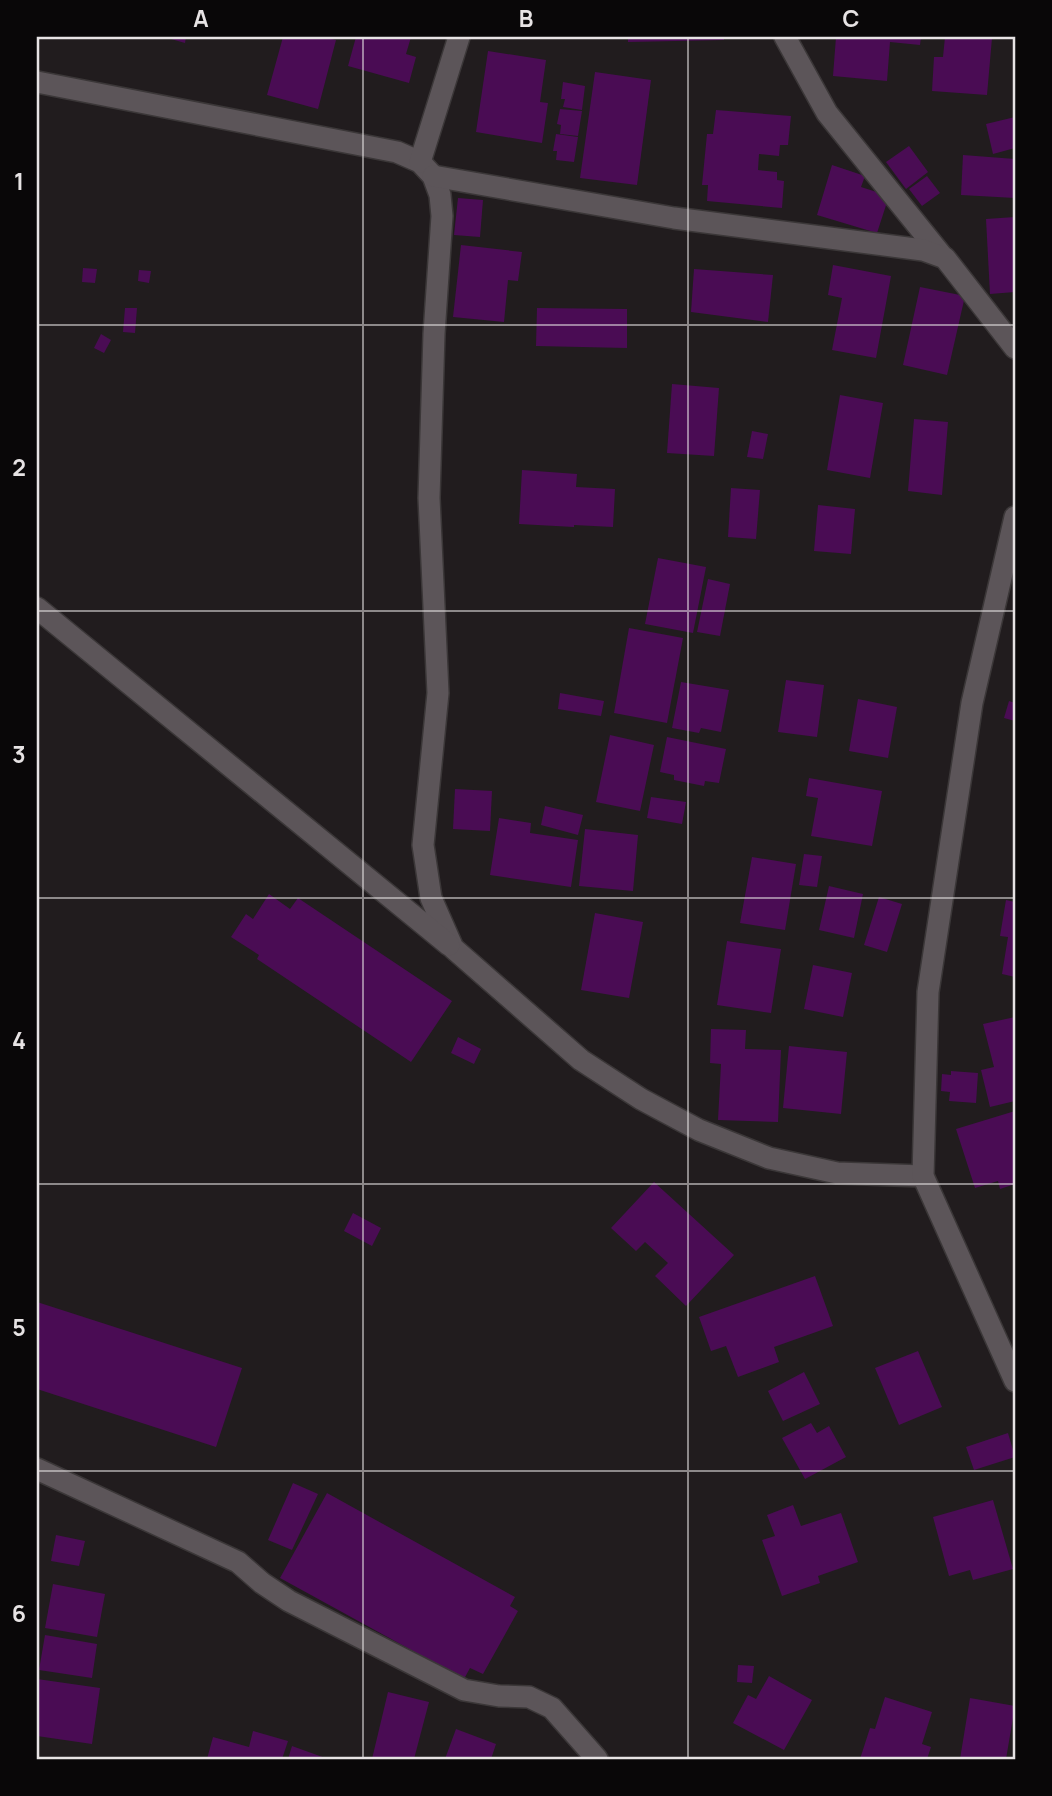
<svg xmlns="http://www.w3.org/2000/svg" width="1052" height="1796" font-family="Manrope,sans-serif">
<style>
.building{fill:#4a0c54}
.lines{fill:none;stroke-linecap:round;stroke-linejoin:round}
.street-casing{stroke:#3b3738;stroke-width:24}
.street{stroke:#5c5559;stroke-width:21}
.grid{fill:none;stroke:#e7e3e4;stroke-width:2;stroke-opacity:0.55}
.neatline{fill:none;stroke:#e7e3e4;stroke-width:2.5}
.grid-label{font-size:23px;text-anchor:middle;font-weight:bold;fill:#e7e3e4}
</style>
<rect width="100%" height="100%" fill="#211c1e"/>
<!-- building -->
<g class="building">
<polygon points="164,37 186,37 185,43"/>
<polygon points="283,37 332,37 331,39 336,40 318,109 267,95"/>
<polygon points="356,37 411,37 406,54 416,57 409,83 348,66"/>
<polygon points="628,37 724,37 724,40 628,42"/>
<polygon points="836,37 921,37 920,45 890,42 887,81 833,76"/>
<polygon points="945,37 992,38 987,95 932,91 934,57 943,57"/>
<polygon points="488,51 546,60 540,102 548,103 542,143 476,132"/>
<polygon points="595,72 651,80 637,185 580,178"/>
<polygon points="563,82 585,86 582,110 563,107 565,99 561,99"/>
<polygon points="560,109 582,111 578,136 560,134 561,125 557,124"/>
<polygon points="716,110 791,116 788,145 780,145 779,156 759,154 758,170 777,172 777,180 784,181 782,208 707,201 708,185 702,185 707,134 713,134"/>
<polygon points="1015,117 1015,148 993,154 986,124"/>
<polygon points="556,134 578,137 574,162 556,160 557,151 553,151"/>
<polygon points="909,146 928,172 906,189 886,162"/>
<polygon points="963,155 1015,159 1015,198 961,195"/>
<polygon points="832,165 865,176 861,187 889,196 877,233 817,215"/>
<polygon points="927,176 940,193 922,206 909,189"/>
<polygon points="458,198 483,200 480,237 454,235"/>
<polygon points="1015,217 1015,292 990,294 986,219"/>
<polygon points="461,245 522,252 518,281 508,280 504,322 453,317"/>
<polygon points="833,265 891,276 876,358 832,350 842,298 828,295"/>
<polygon points="83,268 97,269 95,283 82,282"/>
<polygon points="694,269 773,275 768,322 691,312"/>
<polygon points="139,270 151,271 149,283 138,281"/>
<polygon points="920,287 965,296 947,375 903,365"/>
<polygon points="125,308 137,308 135,333 123,332"/>
<polygon points="537,308 627,309 627,348 536,346"/>
<polygon points="101,334 111,340 104,353 94,348"/>
<polygon points="672,384 719,388 714,456 667,453"/>
<polygon points="840,395 883,403 870,478 827,470"/>
<polygon points="914,419 948,422 942,495 908,491"/>
<polygon points="752,431 768,434 763,459 747,457"/>
<polygon points="522,470 577,474 576,487 615,489 613,527 574,525 574,527 519,524"/>
<polygon points="731,488 760,490 756,539 728,537"/>
<polygon points="818,505 855,509 851,554 814,551"/>
<polygon points="658,558 706,567 693,633 645,624"/>
<polygon points="708,579 730,584 720,636 697,632"/>
<polygon points="629,628 683,638 667,723 614,713"/>
<polygon points="786,680 824,685 817,737 778,732"/>
<polygon points="681,682 729,690 721,732 701,728 699,733 672,728"/>
<polygon points="560,693 604,701 601,716 558,709"/>
<polygon points="858,699 897,707 888,758 849,751"/>
<polygon points="1009,701 1015,703 1015,721 1004,718"/>
<polygon points="610,735 654,745 640,811 596,802"/>
<polygon points="667,737 726,749 719,783 705,781 704,786 674,780 674,775 660,772"/>
<polygon points="809,778 882,791 872,846 811,836 818,798 806,796"/>
<polygon points="455,789 492,791 490,831 453,829"/>
<polygon points="651,797 686,802 682,824 647,818"/>
<polygon points="545,806 583,815 578,835 541,825"/>
<polygon points="499,818 531,823 530,833 578,840 571,887 490,875"/>
<polygon points="585,829 638,835 633,891 579,886"/>
<polygon points="804,854 822,856 817,887 799,885"/>
<polygon points="752,857 796,864 785,930 740,923"/>
<polygon points="829,886 863,894 854,938 819,930"/>
<polygon points="269,894 290,909 298,898 452,1001 411,1062 257,959 259,955 231,937 246,914 253,919"/>
<polygon points="879,897 902,904 887,952 864,945"/>
<polygon points="1006,900 1015,902 1015,977 1002,974 1008,937 1000,936"/>
<polygon points="595,913 643,922 629,998 581,990"/>
<polygon points="727,941 781,949 771,1013 717,1005"/>
<polygon points="813,965 852,973 843,1017 804,1009"/>
<polygon points="1015,1017 1015,1101 990,1107 981,1070 994,1067 983,1024"/>
<polygon points="711,1029 746,1030 745,1049 781,1050 778,1122 718,1120 721,1064 710,1063"/>
<polygon points="458,1037 481,1049 474,1064 451,1053"/>
<polygon points="789,1046 847,1052 841,1114 783,1108"/>
<polygon points="951,1071 978,1073 976,1103 949,1101 950,1092 941,1091 942,1074 951,1075"/>
<polygon points="1015,1111 1015,1184 1000,1189 998,1181 975,1188 956,1129"/>
<polygon points="654,1182 734,1255 686,1306 655,1276 668,1263 645,1242 636,1251 611,1228"/>
<polygon points="353,1213 381,1228 372,1246 344,1231"/>
<polygon points="815,1276 833,1326 774,1347 779,1362 738,1377 726,1346 711,1351 699,1317"/>
<polygon points="37,1302 242,1368 216,1447 37,1389"/>
<polygon points="918,1351 942,1407 899,1425 875,1368"/>
<polygon points="804,1372 820,1404 783,1421 768,1391"/>
<polygon points="811,1423 817,1433 829,1426 846,1457 805,1479 782,1438"/>
<polygon points="1008,1433 1015,1457 974,1470 966,1447"/>
<polygon points="293,1483 318,1494 292,1550 268,1540"/>
<polygon points="327,1493 515,1597 510,1606 518,1611 483,1674 470,1668 464,1679 280,1578"/>
<polygon points="993,1500 1013,1569 973,1580 970,1570 949,1576 933,1517"/>
<polygon points="793,1505 801,1526 841,1513 858,1562 818,1576 820,1583 782,1596 762,1540 775,1536 767,1515"/>
<polygon points="56,1535 85,1541 79,1566 51,1561"/>
<polygon points="53,1584 105,1594 97,1637 45,1628"/>
<polygon points="45,1635 97,1644 92,1678 39,1670"/>
<polygon points="738,1665 754,1666 752,1683 737,1682"/>
<polygon points="769,1676 812,1700 784,1750 733,1723 748,1695 756,1699"/>
<polygon points="37,1679 100,1688 92,1744 37,1736"/>
<polygon points="388,1692 429,1702 414,1759 372,1759"/>
<polygon points="885,1697 932,1712 922,1744 931,1747 927,1759 860,1759 870,1728 875,1729"/>
<polygon points="970,1698 1015,1706 1006,1759 960,1759"/>
<polygon points="456,1729 496,1744 491,1759 445,1759"/>
<polygon points="253,1731 288,1741 282,1759 207,1759 213,1737 249,1747"/>
<polygon points="292,1746 328,1759 288,1759"/>
</g>
<g class="lines">
<defs>
<g id="street">
<polyline points="785,37 827,113 943,257"/>
<polyline points="37,82 397,152 420,162 433,176 440,195 442,216 434,334 429,498 438,693 423,845 431,898 453,948 581,1060 641,1099 699,1130 769,1158 837,1173 923,1176"/>
<polyline points="420,162 459,37"/>
<polyline points="433,176 674,218 923,250 945,258 1015,348"/>
<polyline points="1015,517 972,703 928,992 923,1176 1015,1381"/>
<polyline points="37,608 449,945"/>
<polyline points="37,1469 238,1562 262,1583 289,1601 464,1690 499,1696 529,1697 552,1708 597,1759"/>
</g>
</defs>
<!-- street casing -->
<use href="#street" class="street-casing"/>
<!-- street -->
<use href="#street" class="street"/>
</g>
<!-- grid -->
<path class="grid" d="M363,37V1759M688,37V1759M37,325H1015M37,611H1015M37,898H1015M37,1184H1015M37,1471H1015"/>
<!-- border -->
<rect width="1052" height="1796" fill="none" stroke="#090708" stroke-width="77"/>
<rect x="38" y="38" width="976" height="1720" class="neatline"/>
<g class="grid-label">
<text x="201" y="27">A</text>
<text x="526" y="27">B</text>
<text x="851" y="27">C</text>
<text x="19" y="190">1</text>
<text x="19" y="476">2</text>
<text x="19" y="763">3</text>
<text x="19" y="1049">4</text>
<text x="19" y="1336">5</text>
<text x="19" y="1622">6</text>
</g>
</svg>
